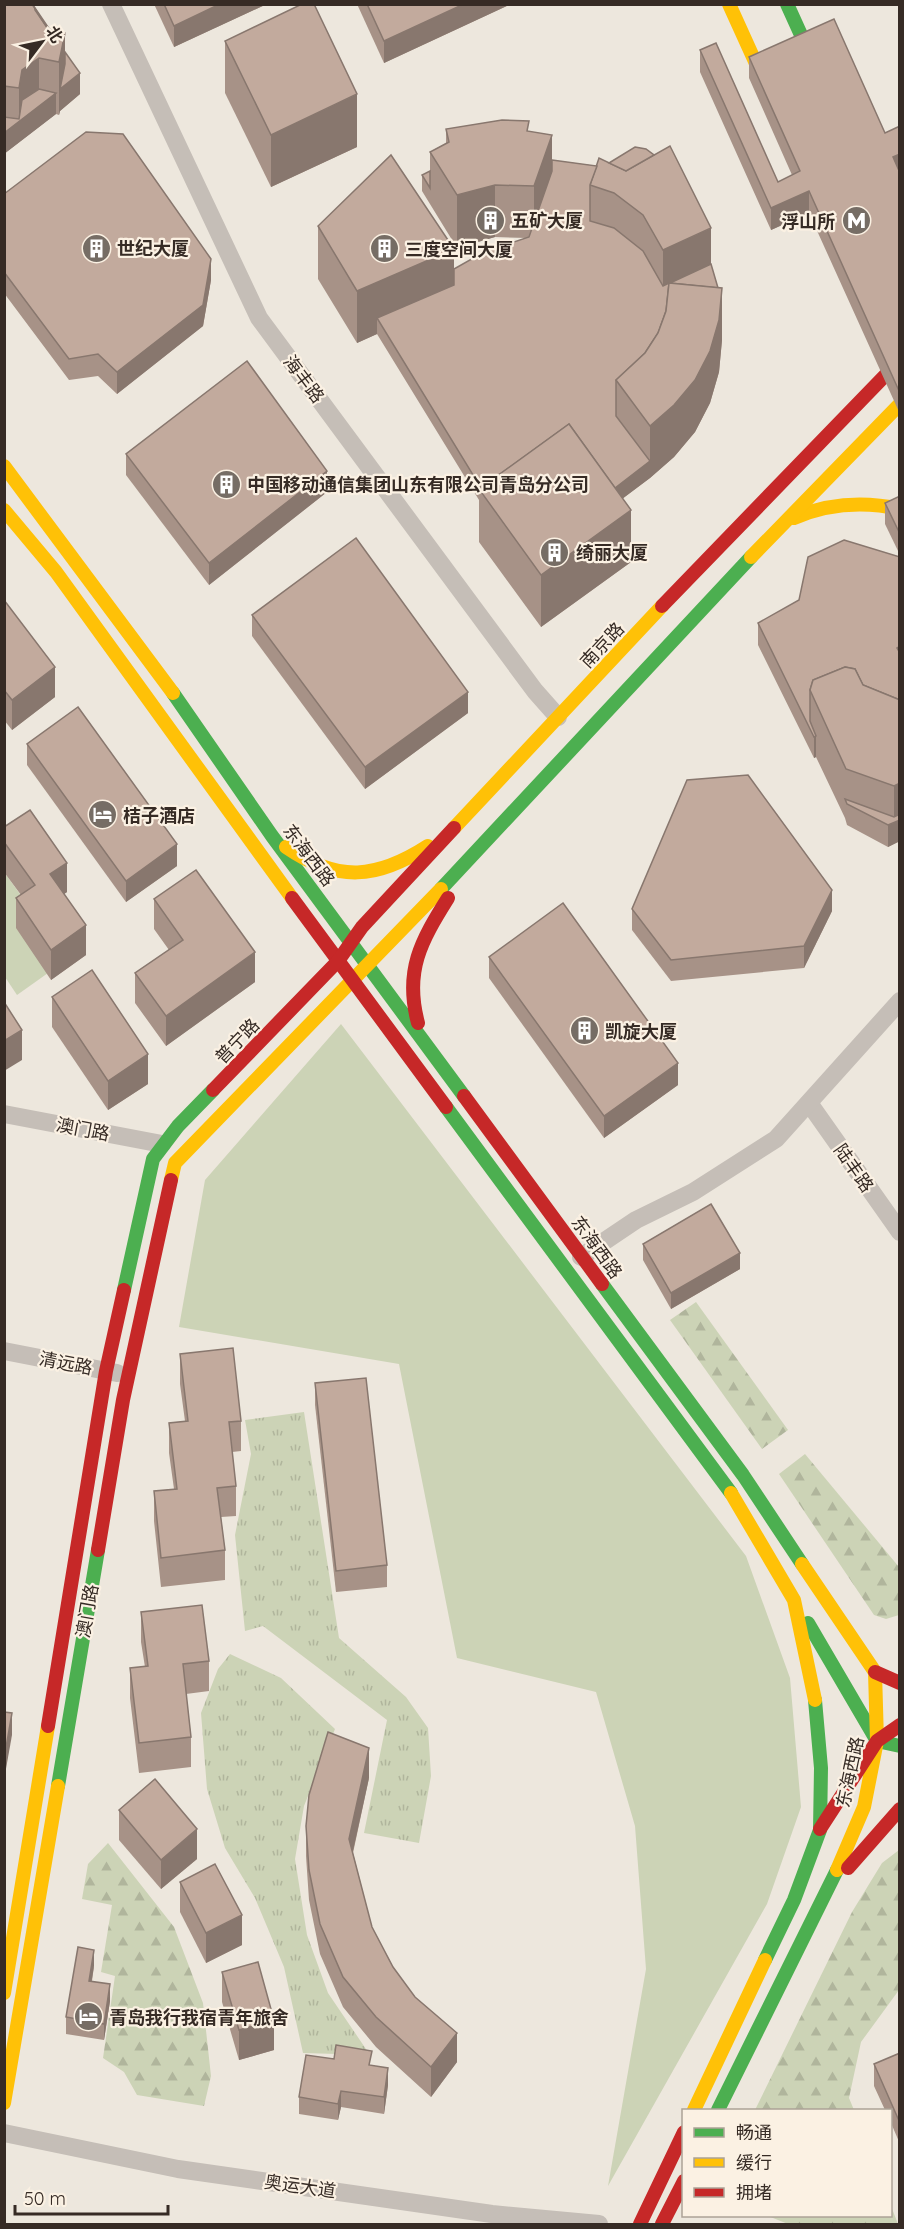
<svg xmlns="http://www.w3.org/2000/svg" width="904" height="2229" font-family="Quicksand,'Noto Sans SC',sans-serif">
<style>
.grass{fill:url(#grass-tufts)}
.forest{fill:url(#forest-firs)}
.park{fill:#ccd3b6}
.lines{fill:none;stroke-linecap:round;stroke-linejoin:round}
.street{stroke:#c5beb7;stroke-width:18}
.fast{stroke:#4caf50;stroke-width:14}
.slow{stroke:#ffc107;stroke-width:14}
.jam{stroke:#c62828;stroke-width:14}
.wall{fill:#a79287}
.shaded-wall{fill:#88776e}
.building{fill:#c2aa9d;stroke:#88776e;stroke-width:1.5}
.labels{text-anchor:middle;dominant-baseline:central;stroke-width:4.5;stroke-linejoin:round;paint-order:stroke}
.poi-label{font-size:18px;font-weight:bold;fill:#362b25;stroke:#fbf1e3;text-anchor:start}
.street-label{font-size:18px;fill:#362b25;stroke:#fbf1e3}
</style>
<defs>
<pattern id="grass-tufts" width="24" height="20" patternUnits="userSpaceOnUse" patternTransform="scale(1.5)"><rect width="24" height="20" fill="#ccd3b6"/><path d="M3 7l-1-3M5 7V3M7 7l1-3M15 17l-1-3M17 17v-4M19 17l1-3" fill="none" stroke="#b0b59c"/></pattern>
<pattern id="forest-firs" width="22" height="20" patternUnits="userSpaceOnUse" patternTransform="scale(1.5)"><rect width="22" height="20" fill="#ccd3b6"/><path d="M5 1l3.5 6h-7zM16 11l3.5 6h-7z" fill="#b0b59c"/></pattern>
</defs>
<rect width="100%" height="100%" fill="#ede7dd"/>
<!-- grass -->
<g class="grass">
<polygon points="304,1412 339,1638 406,1697 428,1728 431,1776 419,1843 364,1833 387,1720 263,1626 245,1631 235,1535 251,1454 245,1420"/>
<polygon points="230,1654 281,1678 335,1729 304,1806 295,1859 307,1935 328,1993 370,2055 303,2053 284,1967 255,1898 225,1848 207,1789 201,1713 218,1669"/>
</g>
<!-- forest -->
<g class="forest">
<polygon points="696,1302 788,1430 762,1449 670,1320"/>
<polygon points="805,1454 899,1567 899,1615 886,1619 874,1615 779,1474"/>
<polygon points="108,1843 174,1927 203,2003 211,2076 204,2106 137,2095 124,2072 103,2058 115,1976 101,1972 112,1905 82,1899 88,1864"/>
<polygon points="899,1850 899,1990 861,2042 849,2098 854,2110 755,2110 852,1912 882,1863"/>
<polygon points="891,2206 898,2224 788,2224 768,2216 890,2216"/>
</g>
<!-- park -->
<g class="park">
<polygon points="4,872 35,915 48,973 17,995 5,977"/>
<polygon points="341,1024 746,1556 790,1678 801,1807 767,1904 608,2186 646,1969 635,1826 596,1692 457,1658 399,1364 179,1327 205,1180"/>
</g>
<g class="lines">
<!-- street -->
<g class="street">
<polyline points="111,4 259,318 535,691 558,717"/>
<polyline points="809,1103 900,1232"/>
<polyline points="4,1114 162,1144"/>
<polyline points="581,1257 636,1220 693,1192 776,1139 900,1001"/>
<polyline points="4,1351 117,1373"/>
<polyline points="4,2133 178,2169 492,2214 599,2224"/>
</g>
<!-- fast -->
<g class="fast">
<polyline points="787,4 816,68"/>
<polyline points="173,693 272,836 464,1096"/>
<polyline points="441,889 751,557"/>
<polyline points="446,1107 731,1493"/>
<polyline points="602,1284 743,1475 802,1564"/>
<polyline points="124,1290 153,1159 178,1126 213,1090"/>
<polyline points="808,1623 877,1741 900,1746"/>
<polyline points="58,1786 98,1550"/>
<polyline points="765,1960 794,1900 820,1830 821,1768 815,1700"/>
<polyline points="718,2110 837,1870"/>
</g>
<!-- slow -->
<g class="slow">
<polyline points="729,4 768,90"/>
<polyline points="4,466 173,693"/>
<polyline points="4,510 56,572 292,898"/>
<path d="M794,518C829,503 863,501 900,509"/>
<polyline points="751,557 900,404"/>
<polyline points="454,828 662,606"/>
<path d="M286,847C338,883 377,879 428,846"/>
<polyline points="171,1180 175,1163 441,889"/>
<polyline points="731,1493 794,1600 815,1700"/>
<polyline points="802,1564 875,1672 877,1741 864,1807 837,1870"/>
<polyline points="4,1993 48,1726"/>
<polyline points="4,2103 58,1786"/>
<polyline points="694,2110 765,1960"/>
</g>
<!-- jam -->
<g class="jam">
<polyline points="662,606 900,360"/>
<polyline points="292,898 446,1107"/>
<path d="M418,1023C404,971 421,941 448,898"/>
<polyline points="213,1090 338,961 362,927 454,828"/>
<polyline points="464,1096 602,1284"/>
<polyline points="98,1550 123,1400 171,1180"/>
<polyline points="875,1672 900,1683"/>
<polyline points="48,1726 106,1371 124,1290"/>
<polyline points="820,1829 877,1741 900,1725"/>
<polyline points="848,1868 900,1809"/>
<polyline points="640,2224 684,2132"/>
<polyline points="662,2224 684,2181"/>
</g>
</g>
<!-- wall -->
<g class="wall">
<polygon points="4,4 35,4 35,8 65,52 80,94 60,111 59,115 56,114 4,154"/>
<polygon points="154,4 267,4 174,47"/>
<polygon points="357,4 511,4 384,63"/>
<polygon points="225,41 357,147 271,187 225,93"/>
<polygon points="700,50 778,182 792,175 749,78 749,57 885,133 900,126 900,414 809,213 771,230 700,72"/>
<polygon points="446,129 529,131 552,160 597,166 711,264 718,288 722,288 722,340 719,372 710,403 695,432 674,457 650,478 622,499 631,562 541,627 479,542 479,500 377,334 357,343 318,279 318,226 454,269 527,238 495,237 457,248 422,191 422,175 430,171 430,152 446,143"/>
<polygon points="4,194 211,280 203,326 117,394 98,376 69,380 4,293"/>
<polygon points="126,454 327,492 209,585 126,475"/>
<polygon points="900,496 900,555 885,524 885,503"/>
<polygon points="900,557 900,841 888,847 847,825 845,818 816,757 814,758 758,645 758,623"/>
<polygon points="4,600 55,697 12,730 4,720"/>
<polygon points="252,615 468,713 365,789 252,636"/>
<polygon points="27,744 177,866 126,902 27,765"/>
<polygon points="4,827 67,892 64,894 86,955 51,980 16,928 16,898 21,895 4,872"/>
<polygon points="154,899 255,982 166,1046 135,1003 135,973 169,950 154,929"/>
<polygon points="632,909 832,911 804,968 671,981 632,930"/>
<polygon points="489,957 678,1085 604,1138 489,978"/>
<polygon points="52,997 148,1084 108,1110 52,1027"/>
<polygon points="643,1244 740,1269 671,1309 643,1260"/>
<polygon points="180,1354 241,1421 241,1451 232,1452 236,1486 236,1516 221,1517 225,1550 225,1580 161,1587 154,1521 154,1491 174,1489 169,1453 169,1423 185,1421 180,1384"/>
<polygon points="315,1383 387,1565 387,1587 336,1592 315,1405"/>
<polygon points="141,1612 209,1661 209,1691 186,1694 191,1737 191,1767 139,1773 130,1698 130,1668 145,1667 141,1642"/>
<polygon points="369,1778 353,1853 372,1927 393,1967 457,2062 431,2097 376,2047 343,2007 320,1954 309,1900 306,1856 306,1826"/>
<polygon points="119,1810 197,1859 161,1889 119,1840"/>
<polygon points="180,1882 242,1945 206,1963 180,1912"/>
<polygon points="94,1966 92,1981 110,2001 104,2040 66,2034 66,2017"/>
<polygon points="222,1972 274,2050 239,2060 222,2002"/>
<polygon points="900,2053 900,2144 891,2123 891,2110 885,2110 874,2086 874,2064"/>
<polygon points="372,2066 388,2085 384,2114 341,2107 338,2120 299,2114 299,2097"/>
</g>
<!-- shaded-wall -->
<g class="shaded-wall">
<polygon points="220,4 267,4 174,47 174,26"/>
<polygon points="464,4 511,4 384,63 384,41"/>
<polygon points="65,33 65,85 80,73 80,94 60,111 59,115 59,62"/>
<polygon points="39,58 39,106 56,93 56,114 4,154 4,133 19,121 19,88 22,70"/>
<polygon points="357,94 357,147 271,187 271,135"/>
<polygon points="552,135 552,188 534,238 534,186"/>
<polygon points="900,154 900,175 893,157"/>
<polygon points="495,185 495,237 457,248 457,195"/>
<polygon points="809,191 809,213 771,230 771,208"/>
<polygon points="711,228 711,280 663,302 663,250"/>
<polygon points="454,249 454,302 377,318 377,334 357,343 357,291"/>
<polygon points="211,259 211,280 203,326 117,394 117,372"/>
<polygon points="722,288 722,340 719,372 710,403 695,432 674,457 650,478 598,517 598,501 650,461 650,426"/>
<polygon points="327,471 327,492 209,585 209,563"/>
<polygon points="631,510 631,562 541,627 541,575"/>
<polygon points="55,667 55,697 12,730 12,700"/>
<polygon points="468,692 468,713 365,789 365,767"/>
<polygon points="816,736 816,757 814,758 814,737"/>
<polygon points="900,783 900,841 888,847 888,825 894,823 894,786"/>
<polygon points="177,844 177,866 126,902 126,881"/>
<polygon points="67,863 67,892 50,904 50,874"/>
<polygon points="832,890 832,911 804,968 804,946"/>
<polygon points="86,925 86,955 51,980 51,950"/>
<polygon points="255,952 255,982 166,1046 166,1016"/>
<polygon points="22,1030 22,1060 4,1071 4,1041"/>
<polygon points="148,1054 148,1084 108,1110 108,1081"/>
<polygon points="678,1063 678,1085 604,1138 604,1116"/>
<polygon points="740,1253 740,1269 671,1309 671,1293"/>
<polygon points="12,1713 12,1735 4,1780 4,1759"/>
<polygon points="369,1748 369,1778 349,1869 349,1839"/>
<polygon points="197,1829 197,1859 161,1889 161,1860"/>
<polygon points="242,1915 242,1945 206,1963 206,1933"/>
<polygon points="94,1950 94,1966 89,1997 89,1981"/>
<polygon points="110,1984 110,2001 104,2040 104,2024"/>
<polygon points="274,2020 274,2050 239,2060 239,2030"/>
<polygon points="457,2033 457,2062 431,2097 431,2067"/>
<polygon points="388,2068 388,2085 384,2114 384,2097"/>
<polygon points="341,2091 341,2107 338,2120 338,2104"/>
</g>
<!-- building -->
<g class="building">
<polygon points="4,4 32,4 48,29 65,33 59,62 39,58 22,70 19,88 4,86"/>
<polygon points="164,4 220,4 174,26"/>
<polygon points="302,4 314,4 357,94 271,135 225,41"/>
<polygon points="367,4 464,4 384,41"/>
<polygon points="35,8 50,30 48,29 35,10"/>
<polygon points="834,19 885,133 900,126 900,154 893,157 900,173 900,393 809,191 771,208 700,50 716,43 778,182 800,171 749,57"/>
<polygon points="65,52 80,73 60,89 65,64"/>
<polygon points="39,89 56,93 4,133 4,117 19,119 22,100"/>
<polygon points="502,120 529,121 527,131 552,135 534,186 495,185 457,195 430,152 449,142 446,129"/>
<polygon points="86,132 123,134 211,259 203,305 117,372 98,354 69,359 4,272 4,194"/>
<polygon points="670,146 711,228 663,250 643,215 614,193 590,185 599,158 626,171"/>
<polygon points="635,147 646,149 654,155 626,171 609,163"/>
<polygon points="391,155 454,249 357,291 318,226"/>
<polygon points="552,160 597,166 590,185 590,221 614,228 643,251 663,286 669,283 666,311 658,333 645,353 616,380 616,416 650,461 615,488 569,424 481,488 377,318 454,285 454,269 484,252 529,237 552,171"/>
<polygon points="430,171 430,188 422,175"/>
<polygon points="711,264 718,288 670,283"/>
<polygon points="669,283 722,288 719,320 710,351 695,380 674,405 650,426 616,380 645,353 658,333 666,311"/>
<polygon points="247,361 327,471 209,563 126,454"/>
<polygon points="569,424 631,510 541,575 479,489"/>
<polygon points="900,496 899,510 900,534 885,503"/>
<polygon points="356,538 468,692 365,767 252,615"/>
<polygon points="844,540 900,557 900,646 897,648 900,653 900,700 863,685 855,669 845,667 813,680 810,690 810,721 816,736 814,737 758,623 799,600 808,557"/>
<polygon points="4,600 55,667 12,700 4,690"/>
<polygon points="845,667 855,669 863,685 900,700 900,783 894,786 846,769 810,690 813,680"/>
<polygon points="78,707 177,844 126,881 27,744"/>
<polygon points="748,775 832,890 804,946 671,960 632,909 687,780"/>
<polygon points="845,799 894,817 900,814 900,820 888,825 847,804"/>
<polygon points="30,810 67,863 50,874 86,925 51,950 16,898 35,885 4,842 4,827"/>
<polygon points="196,870 255,952 166,1016 135,973 183,940 154,899"/>
<polygon points="563,903 678,1063 604,1116 489,957"/>
<polygon points="92,970 148,1054 108,1081 52,997"/>
<polygon points="4,1002 22,1030 4,1041"/>
<polygon points="711,1204 740,1253 671,1293 643,1244"/>
<polygon points="233,1348 241,1421 229,1422 236,1486 217,1488 225,1550 161,1558 154,1491 177,1489 169,1423 188,1421 180,1354"/>
<polygon points="366,1378 387,1565 336,1571 315,1383"/>
<polygon points="202,1605 209,1661 183,1664 191,1737 139,1743 130,1668 148,1666 141,1612"/>
<polygon points="4,1712 12,1713 4,1759"/>
<polygon points="328,1732 369,1748 349,1839 372,1927 393,1967 415,1997 457,2033 431,2067 376,2017 343,1977 320,1924 309,1870 306,1826 309,1795"/>
<polygon points="155,1779 197,1829 161,1860 119,1810"/>
<polygon points="215,1864 242,1915 206,1933 180,1882"/>
<polygon points="78,1947 94,1950 89,1981 110,1984 104,2024 66,2017"/>
<polygon points="258,1962 274,2020 239,2030 222,1972"/>
<polygon points="336,2045 372,2051 369,2065 388,2068 384,2097 341,2091 338,2104 299,2097 306,2055 334,2059"/>
<polygon points="900,2053 900,2123 874,2064"/>
</g>
<!-- icons -->
<defs>
<symbol id="building-disc" viewBox="-11 -11 22 22"><circle r="9.5" fill="#766d65" stroke="#fbf1e3"/><path d="M-4-6H4V6H1V3H-1V6H-4ZM-2.5-4.3h1.7v1.8h-1.7ZM.8-4.3h1.7v1.8H.8ZM-2.5-1h1.7V.8h-1.7ZM.8-1h1.7V.8H.8Z" fill="#fff"/></symbol>
<symbol id="metro-disc" viewBox="-11 -11 22 22"><circle r="9.5" fill="#766d65" stroke="#fbf1e3"/><path d="M-5.5 5V-5H-3L0 0L3-5H5.5V5H3V-.5L0 4L-3-.5V5Z" fill="#fff"/></symbol>
<symbol id="hotel-disc" viewBox="-11 -11 22 22"><circle r="9.5" fill="#766d65" stroke="#fbf1e3"/><path d="M-6-4.5h1.5V1H6V5H4.5V3h-9V5H-6ZM-4 0a1.8 1.8 0 1 1 3.6 0ZM.5 0V-2.5h3Q6-2.5 6 0Z" fill="#fff"/></symbol>
</defs>
<g fill-rule="evenodd">
<use href="#building-disc" x="474" y="204" width="33" height="33"/>
<use href="#metro-disc" x="840" y="204" width="33" height="33"/>
<use href="#building-disc" x="80" y="232" width="33" height="33"/>
<use href="#building-disc" x="368" y="232" width="33" height="33"/>
<use href="#building-disc" x="210" y="468" width="33" height="33"/>
<use href="#building-disc" x="538" y="536" width="33" height="33"/>
<use href="#hotel-disc" x="86" y="798" width="33" height="33"/>
<use href="#building-disc" x="568" y="1014" width="33" height="33"/>
<use href="#hotel-disc" x="72" y="2000" width="33" height="33"/>
</g>
<g class="labels">
<!-- poi labels -->
<g class="poi-label">
<text x="511" y="220">五矿大厦</text>
<text x="835" y="221" text-anchor="end">浮山所</text>
<text x="117" y="248">世纪大厦</text>
<text x="405" y="249">三度空间大厦</text>
<text x="247" y="484">中国移动通信集团山东有限公司青岛分公司</text>
<text x="576" y="552">绮丽大厦</text>
<text x="123" y="815">桔子酒店</text>
<text x="605" y="1031">凯旋大厦</text>
<text x="109" y="2017">青岛我行我宿青年旅舍</text>
</g>
<!-- street labels -->
<g class="street-label">
<text transform="translate(304 379) rotate(53)">海丰路</text>
<text transform="translate(602 645) rotate(-47)">南京路</text>
<text transform="translate(309 855) rotate(53)">东海西路</text>
<text transform="translate(237 1041) rotate(-46)">普宁路</text>
<text transform="translate(83 1129) rotate(11)">澳门路</text>
<text transform="translate(854 1168) rotate(55)">陆丰路</text>
<text transform="translate(597 1247) rotate(54)">东海西路</text>
<text transform="translate(66 1363) rotate(11)">清远路</text>
<text transform="translate(87 1611) rotate(-80)">澳门路</text>
<text transform="translate(850 1772) rotate(-78)">东海西路</text>
<text transform="translate(300 2186) rotate(8)">奥运大道</text>
</g>
</g>
<!-- border -->
<rect width="904" height="2229" fill="none" stroke="#362b25" stroke-width="12"/>
<!-- legend -->
<rect x="682" y="2109" width="210" height="108" fill="#fbf1e3" stroke="#aca297" stroke-width="1.5"/>
<rect x="694" y="2128" width="30" height="9" fill="#4caf50" stroke="#aca297" stroke-width="1.5"/>
<text x="736" y="2139" font-size="18" fill="#362b25">畅通</text>
<rect x="694" y="2158" width="30" height="9" fill="#ffc107" stroke="#aca297" stroke-width="1.5"/>
<text x="736" y="2169" font-size="18" fill="#362b25">缓行</text>
<rect x="694" y="2188" width="30" height="9" fill="#c62828" stroke="#aca297" stroke-width="1.5"/>
<text x="736" y="2199" font-size="18" fill="#362b25">拥堵</text>
<!-- north arrow -->
<g transform="translate(42 42) rotate(58)" stroke="#fbf1e3" stroke-width="4.5" paint-order="stroke">
<path d="M0-4.5L10 22L0 15L-10 22Z" fill="#362b25"/>
<text y="-9" font-size="16" font-weight="bold" text-anchor="middle" fill="#362b25">北</text>
</g>
<!-- scale -->
<path d="M15 2205v9h153v-9" fill="none" stroke="#362b25" stroke-width="3"/>
<text x="24" y="2205" font-size="18" fill="#362b25" stroke="#fbf1e3" stroke-width="4.5" paint-order="stroke">50 m</text>
</svg>
